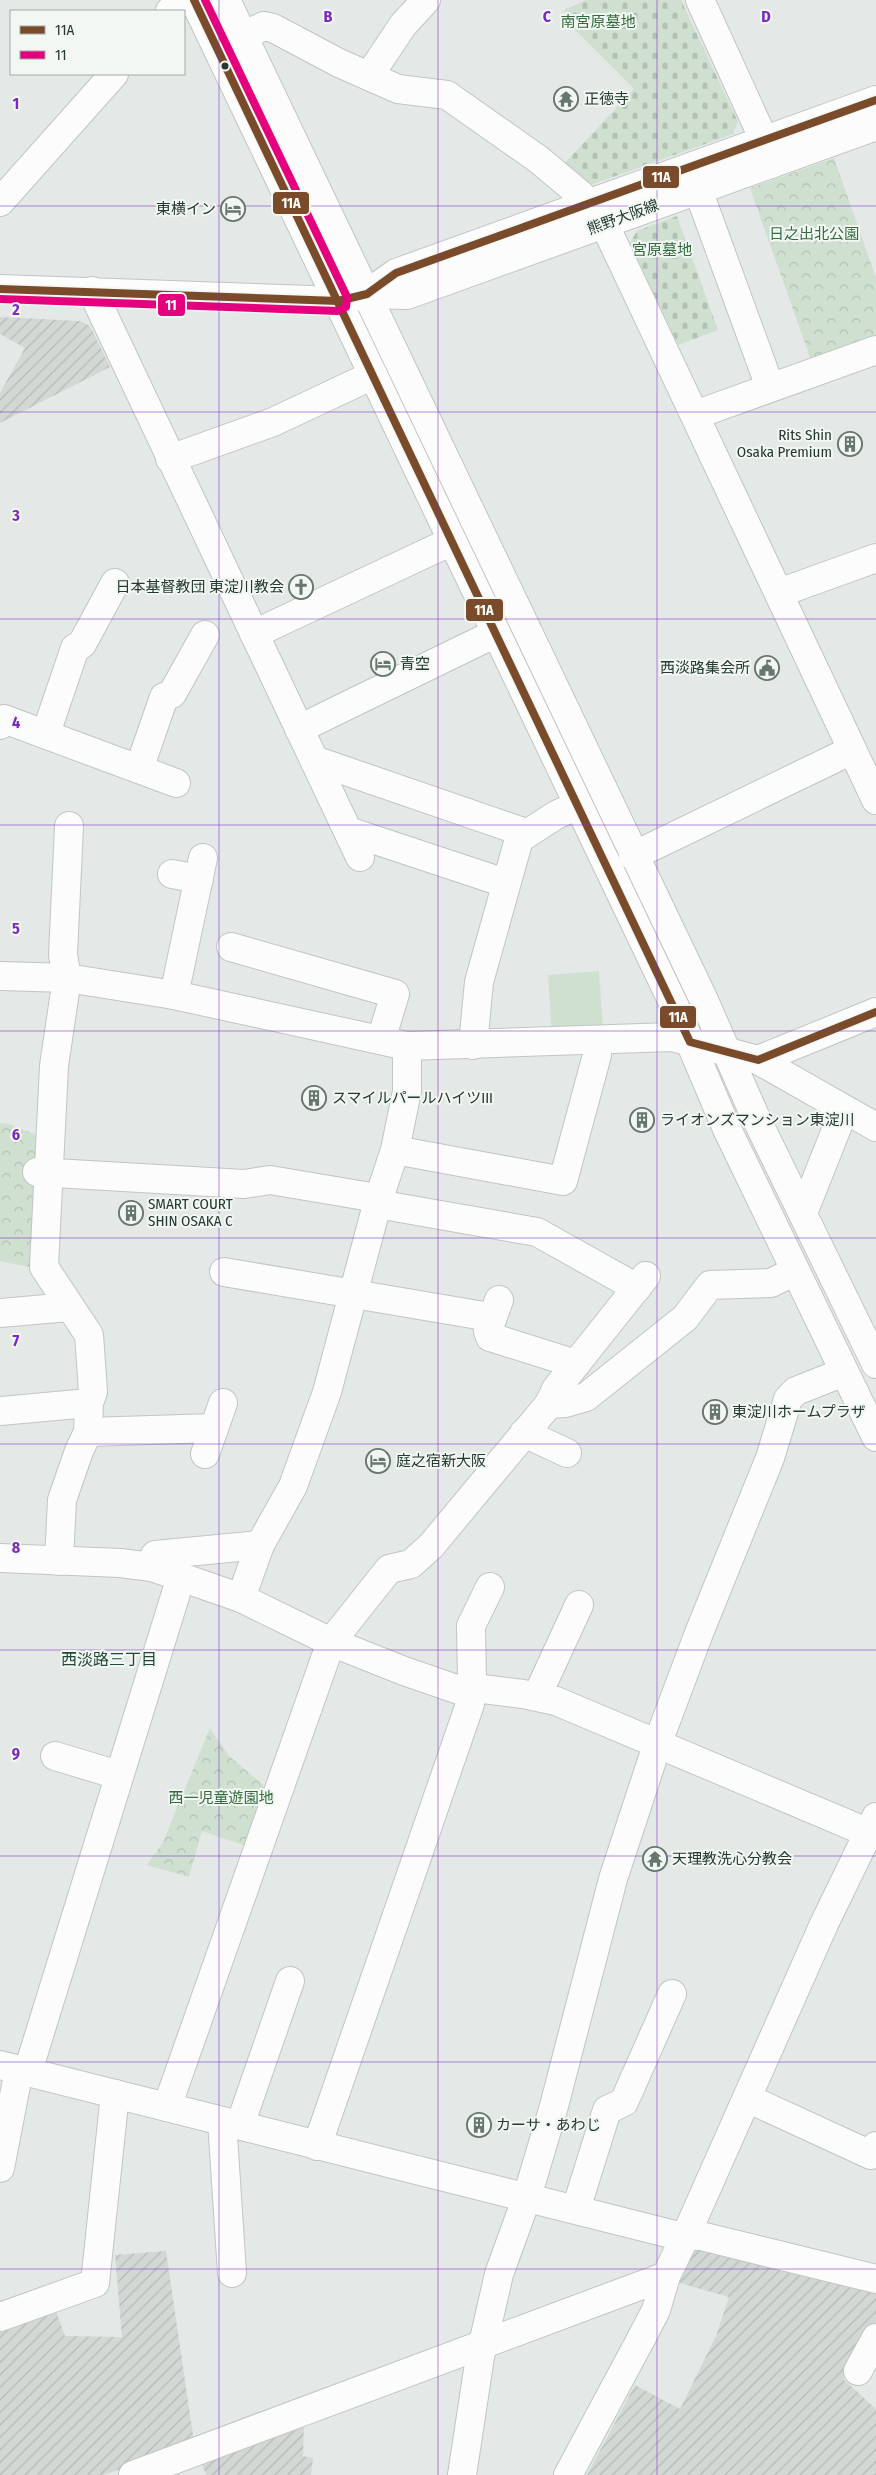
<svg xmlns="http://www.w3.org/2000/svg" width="876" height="2475" font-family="'Fira Sans Condensed','Noto Sans JP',sans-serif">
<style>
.industrial{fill:url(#industrial-furrows)}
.grass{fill:#cfe0d1}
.cemetery{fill:url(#cemetery-stones)}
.park{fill:url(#park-crowns)}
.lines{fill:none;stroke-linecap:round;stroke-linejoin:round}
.street-casing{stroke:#c1c5c3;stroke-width:30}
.secondary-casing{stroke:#c0c6c3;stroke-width:30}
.street{stroke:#fbfcfb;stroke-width:28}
.secondary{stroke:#fbfcfb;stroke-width:28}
.bus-1-casing{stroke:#f2f7f3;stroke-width:11}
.bus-2-casing{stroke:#f2f7f3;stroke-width:11}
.bus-1{stroke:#7a4b2a;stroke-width:8}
.bus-2{stroke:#e5007d;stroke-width:8}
.grid{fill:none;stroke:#7b2cbf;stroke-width:1;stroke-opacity:0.55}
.bus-dot{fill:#24392f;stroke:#f2f7f3;stroke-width:2}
.labels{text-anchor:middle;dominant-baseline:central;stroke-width:4;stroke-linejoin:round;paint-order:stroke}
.park-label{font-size:15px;fill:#336b3d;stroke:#f2f7f3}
.poi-label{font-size:15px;fill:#24392f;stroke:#f2f7f3;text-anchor:start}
.street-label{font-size:15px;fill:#24392f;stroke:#f2f7f3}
.neighbourhood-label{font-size:16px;fill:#224938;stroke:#f2f7f3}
.grid-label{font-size:16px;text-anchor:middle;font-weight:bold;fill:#7b2cbf;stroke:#f2f7f3;stroke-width:4;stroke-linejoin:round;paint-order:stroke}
.line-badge{stroke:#f2f7f3;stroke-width:2}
.badge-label{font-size:14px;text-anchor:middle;font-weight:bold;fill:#fff}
</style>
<defs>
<pattern id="industrial-furrows" width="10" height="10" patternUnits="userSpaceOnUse" patternTransform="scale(1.25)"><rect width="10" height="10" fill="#d2d9d5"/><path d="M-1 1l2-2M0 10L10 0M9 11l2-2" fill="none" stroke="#b4bbb7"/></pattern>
<pattern id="cemetery-stones" width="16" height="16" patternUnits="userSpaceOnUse" patternTransform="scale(1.25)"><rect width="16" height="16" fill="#cfe0d1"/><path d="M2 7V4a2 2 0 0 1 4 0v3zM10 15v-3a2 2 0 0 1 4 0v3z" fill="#b2c1b4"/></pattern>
<pattern id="park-crowns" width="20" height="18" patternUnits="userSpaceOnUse" patternTransform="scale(1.25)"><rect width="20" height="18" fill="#cfe0d1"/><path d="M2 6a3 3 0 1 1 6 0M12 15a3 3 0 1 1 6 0" fill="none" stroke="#b2c1b4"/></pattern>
</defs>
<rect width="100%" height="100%" fill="#e4e8e6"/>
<!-- industrial -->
<g class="industrial">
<polygon points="0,317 80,321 90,326 110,367 0,423 0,393 25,348 0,334"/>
<polygon points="693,2242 876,2289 876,2325 843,2379 876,2409 876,2475 587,2475 635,2385 680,2409 716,2336 729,2297 676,2282"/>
<polygon points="166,2251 194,2442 104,2475 0,2475 0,2327 54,2306 65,2336 122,2337 115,2255"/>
<polygon points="304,2423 303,2456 313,2458 311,2475 206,2475 201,2461"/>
</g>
<!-- grass -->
<g class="grass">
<polygon points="378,348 675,973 672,974 375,350"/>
<polygon points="599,971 603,1030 552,1034 548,975"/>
</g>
<!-- cemetery -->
<g class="cemetery">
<polygon points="586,0 681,0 738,122 733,134 593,184 579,183 561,167 634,89 575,30 564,10"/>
<polygon points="677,216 718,330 678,345 630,243 637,231"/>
</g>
<!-- park -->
<g class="park">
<polygon points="834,158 876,278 876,338 811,360 750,188"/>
<polygon points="0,1123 9,1124 39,1136 33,1268 0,1261"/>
<polygon points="210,1728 229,1756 270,1791 249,1847 202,1831 189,1877 147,1865 163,1842"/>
</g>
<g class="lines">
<defs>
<g id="street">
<polyline points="700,0 764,140 771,164"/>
<polyline points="170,11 182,0"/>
<polyline points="243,36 264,26 273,28 339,63 398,89 447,95 538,159 581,195 584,203"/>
<polyline points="369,76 403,25 426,0"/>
<polyline points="698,190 770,387"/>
<polyline points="0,202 114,74"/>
<polyline points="695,415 876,350"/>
<polyline points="170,459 273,422 373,375"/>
<polyline points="254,634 452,541"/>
<polyline points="0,725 4,719 176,783"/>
<polyline points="299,729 496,633"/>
<polyline points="46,733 75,648 82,644 115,583"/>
<polyline points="314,760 526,833"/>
<polyline points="139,769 164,697 172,694 205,635"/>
<polyline points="348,831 505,883"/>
<polyline points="633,856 852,750"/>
<polyline points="172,874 199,879"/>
<polyline points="231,947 395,994 381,1040"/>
<polyline points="0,976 67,978 174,995 407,1046 672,1037 728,1052"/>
<polyline points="174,995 203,858"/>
<polyline points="473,1045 479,982 519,839 556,815 578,805"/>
<polyline points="758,1060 876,1127"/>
<polyline points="395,1150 563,1181 597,1055 597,1040"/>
<polyline points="37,1172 244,1184 270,1180 371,1197 383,1205 537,1232 637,1288"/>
<polyline points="803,1213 844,1110"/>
<polyline points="224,1272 484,1316 490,1323"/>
<polyline points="499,1300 488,1331 490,1337 576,1364"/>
<polyline points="0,1313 69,1307"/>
<polyline points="549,1404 565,1403 586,1397 685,1318 710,1285 771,1283 795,1271"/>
<polyline points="0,1411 89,1403"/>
<polyline points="88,1432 214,1428"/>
<polyline points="524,1433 567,1453"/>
<polyline points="205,1454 223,1403"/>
<polyline points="0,1558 120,1563 152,1567 241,1598 331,1642 404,1671 459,1690 483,1689 523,1694 556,1701 876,1836"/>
<polyline points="59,1561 62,1500 79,1451 88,1432 89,1403 93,1392 89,1335 44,1267 54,1066 67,978 63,955 69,826"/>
<polyline points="152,1567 155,1555 260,1545"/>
<polyline points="241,1598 260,1545 293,1486 327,1392 378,1201 395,1150 407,1091 407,1046"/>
<polyline points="537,1696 579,1605"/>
<polyline points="55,1756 118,1775"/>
<polyline points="0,2065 675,2235 701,2236 876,2279"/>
<polyline points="28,2071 181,1577"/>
<polyline points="747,2098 871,2155 876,2146"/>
<polyline points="167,2107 331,1642 389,1569 411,1564 431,1546 549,1404 556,1389 646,1276"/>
<polyline points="222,2121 232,2273"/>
<polyline points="240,2125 290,1981"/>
<polyline points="317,2146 470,1704 472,1680 471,1626 490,1587"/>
<polyline points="0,2168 19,2070"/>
<polyline points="576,2209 607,2110 624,2102 672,1994"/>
<polyline points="0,2317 95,2283 115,2094"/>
<polyline points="642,2337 656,2310 666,2276 686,2235 824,1924 876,1817"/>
<polyline points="858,2371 876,2338"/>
<polyline points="133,2475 666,2276"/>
<polyline points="462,2475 480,2357 499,2274 527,2197 554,2106 613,1879 658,1742 699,1633 770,1458 788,1399 796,1391 844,1372"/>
</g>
<g id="secondary">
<polyline points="194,0 675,1007 727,1129 876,1437"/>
<polyline points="226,0 702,996 755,1116 876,1364"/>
<polyline points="584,203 606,223 610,236 876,800"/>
<polyline points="0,289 338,301 367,294 407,295 876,126"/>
<polyline points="92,291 360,857"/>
<polyline points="367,294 396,273 876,100"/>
<polyline points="779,593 876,558"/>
<polyline points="728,1052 758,1060 876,1012"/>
<polyline points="568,2475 642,2337"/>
</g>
</defs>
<!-- street casing -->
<use href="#street" class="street-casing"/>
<!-- secondary casing -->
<use href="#secondary" class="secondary-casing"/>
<!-- street -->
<use href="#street" class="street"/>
<!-- secondary -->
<use href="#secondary" class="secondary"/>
<defs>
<g id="bus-1">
<polyline points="194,0 690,1042 758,1060 876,1012"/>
<polyline points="0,289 338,301 367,294 396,273 876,100"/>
</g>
<polyline id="bus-2" points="0,299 338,311 346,307 347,297 205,0"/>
</defs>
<!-- bus-1 casing -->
<use href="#bus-1" class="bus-1-casing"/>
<!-- bus-2 casing -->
<use href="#bus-2" class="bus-2-casing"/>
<!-- bus-1 -->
<use href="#bus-1" class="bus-1"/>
<!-- bus-2 -->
<use href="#bus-2" class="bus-2"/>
</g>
<!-- grid -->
<path class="grid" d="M219,0V2475M438,0V2475M657,0V2475M0,206H876M0,412H876M0,619H876M0,825H876M0,1031H876M0,1238H876M0,1444H876M0,1650H876M0,1856H876M0,2062H876M0,2269H876"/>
<!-- icons -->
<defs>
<symbol id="temple-ring" viewBox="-11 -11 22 22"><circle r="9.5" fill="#f2f7f3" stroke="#67766f" stroke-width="1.5"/><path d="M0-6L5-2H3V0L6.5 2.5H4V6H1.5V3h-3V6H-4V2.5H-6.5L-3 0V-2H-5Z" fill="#67766f"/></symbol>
<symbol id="hotel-ring" viewBox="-11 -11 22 22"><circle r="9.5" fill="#f2f7f3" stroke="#67766f" stroke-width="1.5"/><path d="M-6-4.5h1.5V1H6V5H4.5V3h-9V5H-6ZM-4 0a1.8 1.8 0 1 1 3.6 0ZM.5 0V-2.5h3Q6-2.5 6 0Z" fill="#67766f"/></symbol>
<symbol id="building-ring" viewBox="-11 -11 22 22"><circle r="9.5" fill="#f2f7f3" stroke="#67766f" stroke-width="1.5"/><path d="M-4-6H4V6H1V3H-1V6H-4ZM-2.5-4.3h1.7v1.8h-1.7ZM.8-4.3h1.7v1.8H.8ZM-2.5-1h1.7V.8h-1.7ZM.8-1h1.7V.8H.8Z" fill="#67766f"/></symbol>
<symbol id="church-ring" viewBox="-11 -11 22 22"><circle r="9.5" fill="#f2f7f3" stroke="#67766f" stroke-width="1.5"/><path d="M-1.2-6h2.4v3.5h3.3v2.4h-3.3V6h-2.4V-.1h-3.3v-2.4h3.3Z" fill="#67766f"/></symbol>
<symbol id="civic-ring" viewBox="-11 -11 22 22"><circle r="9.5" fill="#f2f7f3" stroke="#67766f" stroke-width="1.5"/><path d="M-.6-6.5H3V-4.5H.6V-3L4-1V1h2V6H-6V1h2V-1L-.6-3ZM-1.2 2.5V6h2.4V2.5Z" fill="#67766f"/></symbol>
</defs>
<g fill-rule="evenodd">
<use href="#temple-ring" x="552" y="85" width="28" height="28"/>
<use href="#hotel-ring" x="219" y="195" width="28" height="28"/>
<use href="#building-ring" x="836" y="430" width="28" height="28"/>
<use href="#church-ring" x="287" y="573" width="28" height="28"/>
<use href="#hotel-ring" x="369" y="650" width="28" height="28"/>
<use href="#civic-ring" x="753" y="654" width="28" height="28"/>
<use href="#building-ring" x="300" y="1084" width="28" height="28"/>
<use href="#building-ring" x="628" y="1106" width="28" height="28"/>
<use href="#building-ring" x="117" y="1199" width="28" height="28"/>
<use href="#building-ring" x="701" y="1398" width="28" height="28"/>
<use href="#hotel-ring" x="364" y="1447" width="28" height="28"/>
<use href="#temple-ring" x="641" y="1845" width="28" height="28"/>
<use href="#building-ring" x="465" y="2111" width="28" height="28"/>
</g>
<!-- markers -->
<circle class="bus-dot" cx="225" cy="66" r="4.5"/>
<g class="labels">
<!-- park labels -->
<g class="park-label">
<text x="598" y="22">南宮原墓地</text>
<text x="814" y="234">日之出北公園</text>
<text x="662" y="250">宮原墓地</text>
<text x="221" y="1798">西一児童遊園地</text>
</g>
<!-- poi labels -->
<g class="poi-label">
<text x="584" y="99">正徳寺</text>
<text x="216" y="209" text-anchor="end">東横イン</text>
<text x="832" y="435" text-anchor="end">Rits Shin<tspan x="832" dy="17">Osaka Premium</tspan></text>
<text x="284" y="587" text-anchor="end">日本基督教団 東淀川教会</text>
<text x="400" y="664">青空</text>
<text x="750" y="668" text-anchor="end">西淡路集会所</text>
<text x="332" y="1098">スマイルパールハイツIII</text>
<text x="660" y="1120">ライオンズマンション東淀川</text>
<text x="148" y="1204">SMART COURT<tspan x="148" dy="17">SHIN OSAKA C</tspan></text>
<text x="732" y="1412">東淀川ホームプラザ</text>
<text x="396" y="1461">庭之宿新大阪</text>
<text x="672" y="1859">天理教洗心分教会</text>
<text x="496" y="2125">カーサ・あわじ</text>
</g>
<!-- street labels -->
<g class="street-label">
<text transform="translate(623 217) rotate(-20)">熊野大阪線</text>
</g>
<!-- neighbourhood labels -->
<g class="neighbourhood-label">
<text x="109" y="1659">西淡路三丁目</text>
</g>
</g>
<g class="grid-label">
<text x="328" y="22">B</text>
<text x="547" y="22">C</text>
<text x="766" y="22">D</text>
<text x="16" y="109">1</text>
<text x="16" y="315">2</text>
<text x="16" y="521">3</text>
<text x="16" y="728">4</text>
<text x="16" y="934">5</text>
<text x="16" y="1140">6</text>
<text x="16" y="1346">7</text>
<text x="16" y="1553">8</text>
<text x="16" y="1759">9</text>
</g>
<g class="line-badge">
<rect x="642" y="165" width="38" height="24" rx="5" fill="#7a4b2a"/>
<rect x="272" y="191" width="38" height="24" rx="5" fill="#7a4b2a"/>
<rect x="157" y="293" width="29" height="24" rx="5" fill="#e5007d"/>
<rect x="465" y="598" width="39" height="24" rx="5" fill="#7a4b2a"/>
<rect x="659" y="1005" width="38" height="24" rx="5" fill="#7a4b2a"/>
</g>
<g class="badge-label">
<text x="661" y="182">11A</text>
<text x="291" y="208">11A</text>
<text x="171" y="310">11</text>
<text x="484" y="615">11A</text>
<text x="678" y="1022">11A</text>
</g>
<!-- legend -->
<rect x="10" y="10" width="175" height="65" fill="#f2f7f3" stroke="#a0aba5"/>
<rect x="20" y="26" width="25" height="8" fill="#7a4b2a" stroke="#a0aba5"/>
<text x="55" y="35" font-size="15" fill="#24392f">11A</text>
<rect x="20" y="51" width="25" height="8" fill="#e5007d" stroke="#a0aba5"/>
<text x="55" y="60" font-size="15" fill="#24392f">11</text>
</svg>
